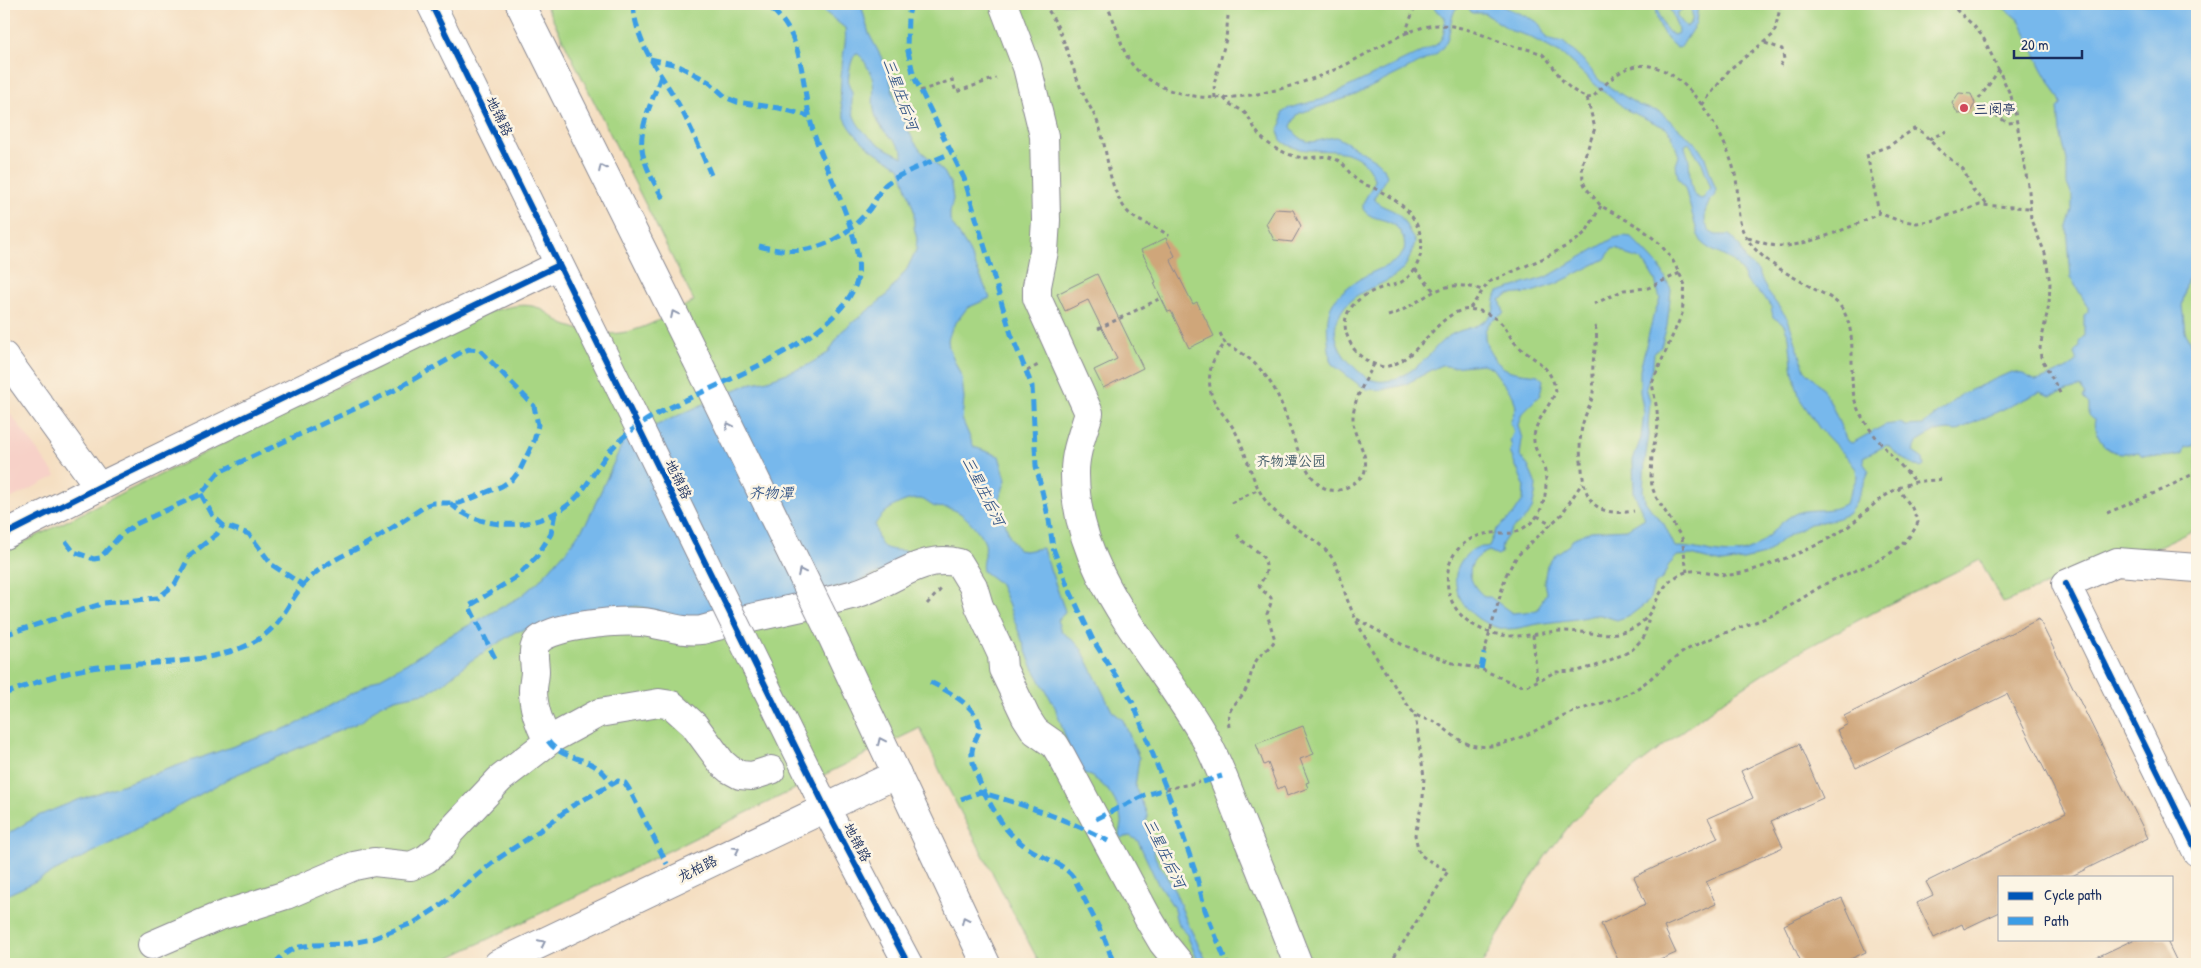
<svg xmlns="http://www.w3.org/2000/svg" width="2201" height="968" font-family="'Patrick Hand','LXGW WenKai TC',sans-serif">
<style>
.built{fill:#f7d1c8}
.green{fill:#a8d683;stroke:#628270}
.water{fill:#77b8ec;stroke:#4974a5;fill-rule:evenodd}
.building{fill:#cfa67a}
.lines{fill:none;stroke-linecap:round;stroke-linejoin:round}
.minor-casing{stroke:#888790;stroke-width:30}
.path{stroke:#888790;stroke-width:3;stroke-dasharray:4 4;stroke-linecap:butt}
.minor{stroke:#fff;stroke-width:28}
.minor-bridge-casing{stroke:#888790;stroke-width:30;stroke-linecap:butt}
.path-bridge{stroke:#888790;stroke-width:3;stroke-dasharray:4 4;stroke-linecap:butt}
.minor-bridge{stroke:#fff;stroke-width:28}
.quiet{stroke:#3b9de6;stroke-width:5;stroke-dasharray:10 5;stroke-linecap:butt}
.cycleway-casing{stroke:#fcf5e5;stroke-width:9}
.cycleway{stroke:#0057b8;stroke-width:6}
.oneway{stroke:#8d97ae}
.poi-dot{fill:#d1495b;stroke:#fcf5e5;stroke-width:2}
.labels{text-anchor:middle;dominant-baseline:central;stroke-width:5;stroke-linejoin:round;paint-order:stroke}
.poi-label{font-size:14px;fill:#1b2f5e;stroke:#fcf5e5;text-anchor:start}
.street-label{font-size:14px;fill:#1b2f5e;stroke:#fcf5e5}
.park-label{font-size:14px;fill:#3e5967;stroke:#fcf5e5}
.water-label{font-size:15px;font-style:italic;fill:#375889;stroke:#fcf5e5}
</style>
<rect width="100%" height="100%" fill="#fcf5e5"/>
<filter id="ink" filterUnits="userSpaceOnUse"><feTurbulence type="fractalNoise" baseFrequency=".02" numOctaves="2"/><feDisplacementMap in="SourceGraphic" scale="10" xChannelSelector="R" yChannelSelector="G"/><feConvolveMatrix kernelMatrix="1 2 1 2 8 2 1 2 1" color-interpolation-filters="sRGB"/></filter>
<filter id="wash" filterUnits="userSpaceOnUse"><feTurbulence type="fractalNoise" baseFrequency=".0096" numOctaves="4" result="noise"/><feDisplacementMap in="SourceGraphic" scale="20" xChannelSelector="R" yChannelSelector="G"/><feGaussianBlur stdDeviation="1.12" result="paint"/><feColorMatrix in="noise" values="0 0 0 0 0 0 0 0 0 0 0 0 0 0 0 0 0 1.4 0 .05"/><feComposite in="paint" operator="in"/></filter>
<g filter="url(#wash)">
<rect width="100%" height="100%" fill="#f5dfc2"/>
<!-- built -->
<polygon class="built" points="4,405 56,476 4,502"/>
<!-- green -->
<path class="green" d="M545,4H2197V528L2155,548H2136L2003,603L1980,560L1883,607L1788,658L1725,699L1603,792L1572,822L1545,857L1525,888L1482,964H1040L946,784L920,728L437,964H4V552L491,311C510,307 529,300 546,312C553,316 560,324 568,326C623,345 648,326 694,301Z"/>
<!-- water -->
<g class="water">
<path d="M815,4H825L832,9L840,4H861L869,34L887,68L896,104L913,140L921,151L944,172L951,185L953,199L950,213V221L967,247L990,298L967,308L952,328L948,340L949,348L962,378L964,399L962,419L974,447L999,456L1006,480L998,502L1010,537L1018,550L1025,551L1041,548L1043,549L1065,611L1064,614L1057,620L1061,631L1076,643L1082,650L1112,711L1123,720L1139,758L1135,787L1148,816L1146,822V827L1156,859L1174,889L1187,922L1208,964H1199L1187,935L1177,922L1173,906L1157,882L1138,841L1130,836L1122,838L1119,836C1119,830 1122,825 1121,820C1118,798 1102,779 1081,772L1072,756L1055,707L1031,664L1005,596L999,583L983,571C980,559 989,551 984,541C977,528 963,511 948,508C944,507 940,508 936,507C930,506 926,499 919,499C903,498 882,511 875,525C879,550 884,549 906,551L909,559L858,582L707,622L637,606L595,612L515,632L469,662L445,682L429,692L395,699L380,705L362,721L233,776L125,836L22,888L4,896V836L38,816L75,801L295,725L407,663L444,639L520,597L539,581L567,550L587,522L624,440L748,384L768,380L806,366L828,353L842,331L886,296L907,269L916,250L917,239L914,227V211L900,167C877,154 848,137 842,108C839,94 841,80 842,66C843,52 847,41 845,28ZM856,53C862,56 865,62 868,68C879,88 869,98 876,117C881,132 894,139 903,151V157C882,148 855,132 852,108C851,103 853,98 852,93C852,90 850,89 849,86C847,79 851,58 856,53Z"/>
<path d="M1433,4H1498L1536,21L1540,25L1546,38L1563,42L1582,59L1600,81L1638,105L1660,112L1693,141L1704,155L1716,190L1715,195L1710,200L1705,212V223L1710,232L1716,235H1729L1733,238L1740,247L1746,261L1758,271L1767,291L1788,319L1805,370L1818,383L1829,399L1847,441L1852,443L1885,425L1900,423L1906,426L1923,425L1962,394L2011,372L2023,374L2036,381C2044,379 2076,366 2077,360C2077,357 2075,355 2074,352L2080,346L2079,341L2084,336V315L2088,312V307L2071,278L2067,227L2072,210V196L2067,184V160L2060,132L2058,108L2061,105L2060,100L2042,68L2020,21L1999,4H2197V262L2187,281L2182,306L2185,331L2197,360V439L2193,446L2185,447L2183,454C2168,458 2156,457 2141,455L2139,452C2120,454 2107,455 2098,436C2096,431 2093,426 2095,421L2089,415V404L2083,398L2085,395L2080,387L2051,396L2040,392L1956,431L1948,430L1933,432L1918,441L1913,452L1923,459L1924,466L1921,468L1903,459L1887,445L1863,457L1864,464L1869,471L1854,506L1848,514L1833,520L1810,524L1784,538L1764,555L1743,560L1722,563L1691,555L1677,556L1668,566L1663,578L1654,585L1649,601L1632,614L1617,620L1601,615H1595C1576,620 1557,621 1538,624C1526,626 1512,631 1500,628C1463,621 1436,573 1474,549C1479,546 1484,548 1489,546L1496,530L1513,515L1523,500L1524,485L1510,452L1512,447L1510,441L1514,431L1510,423L1516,407L1513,396L1492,368L1488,366L1483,364L1451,367L1441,365L1404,385L1381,390L1367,389L1358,384L1332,364L1330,360C1329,342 1324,324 1331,306C1336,294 1358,279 1369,274C1386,265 1415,259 1401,233C1391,215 1372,223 1363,209V203L1375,181C1357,131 1306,164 1281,140L1278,131L1282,123V113L1289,108L1323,99L1436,45C1445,37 1445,28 1445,17L1435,10ZM1467,6L1472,13H1484L1512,31L1528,36L1563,55L1599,88L1627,110L1666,128L1671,133L1679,156L1676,165L1678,177L1685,188L1698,235L1703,244L1710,249L1733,261L1743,273L1746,282L1765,298L1771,307L1773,317L1784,325L1789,337L1793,373L1800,399L1820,429L1847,457L1856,469L1857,477L1846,503C1831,514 1813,507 1797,513C1779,520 1769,540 1751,549C1726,561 1700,546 1675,547L1664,524L1652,511L1645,501L1643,490L1645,460L1649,435L1648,425L1650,401L1646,387L1653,365L1654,352L1661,347L1667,326L1671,289L1659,266L1637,243L1631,237L1624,236L1614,238L1547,277L1498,292C1493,300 1496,306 1492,313C1482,329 1463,327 1449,336C1439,342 1433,352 1424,360C1413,371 1390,386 1373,380C1364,378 1355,368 1349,362C1340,353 1333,336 1336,324C1348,286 1381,291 1402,270C1408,264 1413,250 1415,242C1410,233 1405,221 1398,214C1390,207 1379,208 1374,198L1387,176L1384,168L1377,161L1346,142L1336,137C1321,138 1311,148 1298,136C1294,132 1292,130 1291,126L1297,115L1300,113L1353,96L1435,55C1455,38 1446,27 1456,8ZM1689,143L1702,163L1711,188L1706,193L1705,197L1701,199L1695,196C1689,185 1690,172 1689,160C1688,155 1685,150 1685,145ZM1617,248L1627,255L1640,259L1646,265L1655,280L1660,299L1653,317L1640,370V392L1644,413L1641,438L1633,460L1634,493L1645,518L1627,529L1591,531L1574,538L1569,545L1556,554L1547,565L1544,582L1546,593L1537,611L1512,613L1490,597H1485C1466,582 1463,561 1489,551L1498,555L1501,553L1502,544L1512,529L1526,518L1532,509L1535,495L1536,486L1534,480L1528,466L1520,456L1522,439L1518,425L1522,413L1540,395L1543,380L1538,375C1527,373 1516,374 1506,369C1494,363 1478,339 1488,325C1491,320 1499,317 1504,313L1500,300L1508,295L1529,293L1556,284L1605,259L1612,249Z"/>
<path d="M1655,4H1658C1657,14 1664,32 1674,35L1678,33C1678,23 1670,14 1669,4H1698L1696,23L1681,47L1677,48C1662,37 1656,22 1655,4ZM1688,5L1691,7C1692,16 1695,22 1686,27L1677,16V13Z"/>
</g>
<g id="blocks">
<!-- building -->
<g class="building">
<polygon points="1959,93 1971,94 1975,103 1970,113 1958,114 1952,103"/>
<polygon points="1275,209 1293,210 1301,226 1292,242 1274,240 1266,224"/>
<polygon points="1166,238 1175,256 1170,259 1193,304 1197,302 1214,336 1189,348 1171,311 1168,312 1154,283 1156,282 1141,250"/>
<polygon points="1097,274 1143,368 1103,388 1094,370 1117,359 1088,300 1065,311 1057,294"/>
<polygon points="2039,619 2148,838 2070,877 2000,877 2000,912 1964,929 1962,924 1934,938 1917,903 1933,895 1926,882 2066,813 2007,694 1856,768 1837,730 1848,724 1844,716"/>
<polygon points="1303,726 1314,754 1300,759 1309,782 1306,783 1308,788 1287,796 1284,786 1278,789 1268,763 1264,765 1256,744"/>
<polygon points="1799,744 1823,798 1771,821 1783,847 1706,882 1716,904 1664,927 1676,953 1651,964 1620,964 1601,924 1646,904 1634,877 1718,838 1708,818 1753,798 1741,771"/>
<polygon points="1842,898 1866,952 1839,964 1802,964 1784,925"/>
<polygon points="2135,939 2166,939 2178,964 2082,964"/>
</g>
</g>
</g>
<g filter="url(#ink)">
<use href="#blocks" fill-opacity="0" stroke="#888790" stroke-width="1"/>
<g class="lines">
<defs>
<g id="minor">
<polyline points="431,4 622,392"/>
<polyline points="520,4 696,358"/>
<path d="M1003,4L1027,67L1044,136L1046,220L1044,251L1037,286V298L1089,413C1083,433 1075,452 1075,472C1074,577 1158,654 1206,740C1221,768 1231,798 1243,827C1262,873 1280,918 1298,964"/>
<polyline points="4,356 99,487"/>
<polyline points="4,535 99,487 559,265"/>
<polyline points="2197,568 2117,562 2066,584 2197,852"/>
<polyline points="830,632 986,964"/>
<polyline points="756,667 825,807 908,964"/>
<path d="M548,741C540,726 533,708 533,690C533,684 535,678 535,671C535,663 531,648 538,641C552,625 620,620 642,622C663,624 681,633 702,630C753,616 805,608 855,594C891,584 920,553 959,563L973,586L979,606L1002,655L1003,669L1026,717L1035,731L1055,745L1062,757L1147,916L1163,943L1180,964"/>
<polyline points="152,945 217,917 286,895 354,866 374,862 411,866 426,859 442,846 449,833 500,779 553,738 599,713 659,703 672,705 694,725 722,763 729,769 740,775 752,776 771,770"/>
<polyline points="498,964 897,774"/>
</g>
</defs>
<!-- minor casing -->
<use href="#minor" class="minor-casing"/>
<!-- path -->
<g class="path">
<path d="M1044,4C1064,31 1069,61 1082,91C1088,105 1097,117 1101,132C1109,160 1108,187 1127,211C1138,224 1156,225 1169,236"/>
<path d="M1105,4C1120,25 1118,52 1138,71C1191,119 1285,93 1343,66C1370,53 1399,32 1429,26C1459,21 1486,38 1513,46C1523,48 1532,50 1542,54C1552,62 1556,73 1564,82C1571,90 1579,94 1587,98L1593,97C1604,86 1616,71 1632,67C1682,53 1729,139 1736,179C1739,196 1736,215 1743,231C1756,260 1791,275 1816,290C1824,294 1835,299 1841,307C1861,336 1845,376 1857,407C1868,433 1897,461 1916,482"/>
<polyline points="1950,4 1974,26 1983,37 2011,96 2015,112 2029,191 2031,220 2045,253 2050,283 2049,304 2040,348 2041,357 2061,395"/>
<polyline points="1247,5 1271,4"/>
<polyline points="1408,34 1407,28 1416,4"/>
<polyline points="1765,43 1782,49 1784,59 1780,66"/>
<polyline points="920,91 952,80 956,92 996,78"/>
<polyline points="1215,98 1214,84 1226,39 1228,16"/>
<path d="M1224,98C1229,106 1238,107 1245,113C1250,118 1253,126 1257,132C1265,144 1284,154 1298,157C1309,160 1321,154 1332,158C1345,161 1347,173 1357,180C1361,184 1369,186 1374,188C1396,199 1416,212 1421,238C1424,252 1417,270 1406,279C1399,285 1390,285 1381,288C1358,296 1336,313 1349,340C1355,355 1369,364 1384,367C1430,360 1443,280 1499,321C1506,327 1509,336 1515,343C1533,361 1550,363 1556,391C1550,406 1535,421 1534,437C1533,447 1539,455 1543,464C1549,480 1546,507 1534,520C1529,525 1520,531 1512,533C1506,534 1498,532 1491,533C1470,535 1451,549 1448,571C1442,613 1479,637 1517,636C1532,636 1547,631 1563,631C1587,631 1610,639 1633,628C1660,615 1652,584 1686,572C1700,568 1714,575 1728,575C1745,574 1764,566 1781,560C1803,552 1837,537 1855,521C1870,508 1886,492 1906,485C1918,480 1931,481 1943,479"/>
<polyline points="1587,98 1595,128 1582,164 1583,181 1586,188 1601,206 1641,228 1660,244 1672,259 1685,285 1682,314 1652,383 1657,410 1658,426 1652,455 1651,476 1652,487 1656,497 1682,538 1687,572"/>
<polyline points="1979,99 1999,70"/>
<polyline points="1702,105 1730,69 1774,34 1781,4"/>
<polyline points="1983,108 1986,107"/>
<polyline points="1995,115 2008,123 2017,122"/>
<polyline points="1929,139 1947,131"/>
<polyline points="1879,213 1867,154 1889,146 1914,129 1922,132 1940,151 1963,169 1973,190 1987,204"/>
<path d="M1748,238C1758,241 1769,246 1779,246C1802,248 1858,225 1879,213L1897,220L1917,223L1935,220L1980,205L2029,208"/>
<polyline points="1415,269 1434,291"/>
<polyline points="1594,304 1624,290 1648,288 1680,273"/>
<polyline points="1470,308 1489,282 1544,258 1574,242 1586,232 1601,206"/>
<path d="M1388,316C1427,303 1436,275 1482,290"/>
<path d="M1595,326C1599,340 1594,350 1593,364C1592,375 1595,386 1592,398C1589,408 1584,417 1582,427C1579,442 1580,455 1582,469C1585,504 1598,517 1634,511"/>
<polyline points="1098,329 1163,297"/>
<polyline points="1220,333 1226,345"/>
<path d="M1374,364C1366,380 1353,400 1353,418C1352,439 1371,453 1364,474C1309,530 1294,428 1278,396C1270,379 1256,362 1240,352C1235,349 1230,344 1223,346C1212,359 1208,371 1210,388C1212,406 1227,416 1235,431C1248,454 1251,484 1269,505C1286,526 1322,539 1334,561C1341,574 1343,590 1349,604C1362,635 1380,665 1399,692C1404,699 1408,707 1414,713C1420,719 1430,719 1437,723C1449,731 1460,744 1476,746C1510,750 1545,723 1576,711C1595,704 1615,701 1633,691C1655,678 1671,657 1694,646C1720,633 1748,626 1775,614C1791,607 1810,592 1827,583C1857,568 1904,557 1918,522L1912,508L1898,488"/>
<polyline points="1027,371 1040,364"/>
<polyline points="1231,503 1259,489"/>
<polyline points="2107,513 2162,490 2197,472"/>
<polyline points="1537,516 1552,524"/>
<polyline points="1506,575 1517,556 1562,514 1582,483"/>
<polyline points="927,604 943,587"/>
<polyline points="1357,619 1403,645 1453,663 1481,669 1517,685 1527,686 1555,672 1577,671 1596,666 1631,651 1644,637 1649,617"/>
<polyline points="1533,635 1537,681"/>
<path d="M1229,727C1226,704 1239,704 1246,689C1251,679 1251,666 1259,657C1265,650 1271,647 1275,640L1267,614C1276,591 1270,601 1259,586C1261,581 1265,577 1266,571C1268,549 1244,548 1237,534"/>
<polyline points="1166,789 1200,782"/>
<polyline points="1390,964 1448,871 1426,859 1420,854 1417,844 1415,835 1423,798 1424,777 1415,715"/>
</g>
<!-- minor -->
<use href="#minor" class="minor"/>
<defs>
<g id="minor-bridge">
<polyline points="696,358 830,632"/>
<polyline points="622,392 756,667"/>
</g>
</defs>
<!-- minor-bridge casing -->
<use href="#minor-bridge" class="minor-bridge-casing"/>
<!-- path-bridge -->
<polyline class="path-bridge" points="1484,653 1506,575"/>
<!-- minor-bridge -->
<use href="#minor-bridge" class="minor-bridge"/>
<!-- quiet -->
<g class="quiet">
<path d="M633,4C637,45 654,63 675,98C689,122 700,149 711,175"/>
<polyline points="911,4 908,17 907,47 914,77 964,178 1011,334 1032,386 1036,466 1049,520 1053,548 1068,587 1093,640 1133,703 1174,809 1196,874 1205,910 1227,964"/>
<polyline points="650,59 677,65 696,75 709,82 727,98 737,102 779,108 809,116"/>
<path d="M661,76C653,100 637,129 643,155C647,170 655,185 663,198"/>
<path d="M759,246C804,258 838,246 868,211C875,203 878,192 885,185C895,175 936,160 951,153"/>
<polyline points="201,494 213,516 223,525 249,534 272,565 303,585"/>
<path d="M450,503C472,525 515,530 544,518C580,504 584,486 605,457C617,441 633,428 650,418C707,385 831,347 856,284C870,248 822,165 812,127C800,83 807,33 765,4"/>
<polyline points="4,635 104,603 158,598 175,584 190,555 217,534 223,525"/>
<polyline points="495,658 469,606 518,576 537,556 551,534 555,513"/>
<polyline points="1481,669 1484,653"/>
<path d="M930,682C945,689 984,710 979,731C976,740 971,746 972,757C974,775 991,807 1002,823C1011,837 1025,847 1040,855C1053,862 1064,865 1074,878L1105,940L1114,964"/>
<path d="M4,694C34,683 66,671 99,667C147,662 195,665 241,648C287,630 283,601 314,574C329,561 349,553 366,544C387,532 407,518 427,505L433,503H460L502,486L513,479L520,470L534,441L538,425L534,406L480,350L469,349L458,354L393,391L219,472L201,494L136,524L119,537L100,558L94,559L74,552L63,538"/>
<path d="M548,741C565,764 593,752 612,784"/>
<polyline points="1203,782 1222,776"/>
<path d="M961,799L980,792L986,794C1028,806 1069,820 1108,841"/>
<polyline points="1096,819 1145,795 1166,789"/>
<polyline points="274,964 282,956 294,948 311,945 347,944 372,939 415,922 440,906 496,860 545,827 572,806 618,781 625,783 629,789 667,864"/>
</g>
<defs>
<g id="cycleway">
<polyline points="431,4 825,807 908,964"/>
<polyline points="4,535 99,487 559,265"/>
<polyline points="2066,584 2197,852"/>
</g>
</defs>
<!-- cycleway casing -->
<use href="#cycleway" class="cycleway-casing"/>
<!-- cycleway -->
<use href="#cycleway" class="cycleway"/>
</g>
<!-- one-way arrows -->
<defs><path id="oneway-chevron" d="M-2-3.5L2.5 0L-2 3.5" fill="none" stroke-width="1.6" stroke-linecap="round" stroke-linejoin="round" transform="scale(1.25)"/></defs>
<g class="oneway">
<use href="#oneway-chevron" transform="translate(602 168) rotate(-116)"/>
<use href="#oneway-chevron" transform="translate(674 314) rotate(-116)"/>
<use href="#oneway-chevron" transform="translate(729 426) rotate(-116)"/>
<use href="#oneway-chevron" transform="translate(801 572) rotate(-116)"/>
<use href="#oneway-chevron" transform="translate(881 741) rotate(-115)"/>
<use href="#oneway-chevron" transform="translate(736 850) rotate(-26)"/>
<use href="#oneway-chevron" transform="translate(965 920) rotate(-115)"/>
<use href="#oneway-chevron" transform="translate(542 943) rotate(-26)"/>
</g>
</g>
<!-- markers -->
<circle class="poi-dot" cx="1964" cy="108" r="5"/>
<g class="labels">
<!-- poi labels -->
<g class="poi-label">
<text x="1974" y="108">三阅亭</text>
</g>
<!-- street labels -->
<g class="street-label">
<text transform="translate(500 116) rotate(64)">地锦路</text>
<text transform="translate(679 479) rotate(64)">地锦路</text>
<text transform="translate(858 842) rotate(62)">地锦路</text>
<text transform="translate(697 868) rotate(-26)">龙柏路</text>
</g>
<!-- park labels -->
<g class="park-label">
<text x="1291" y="460">齐物潭公园</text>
</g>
<!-- water labels -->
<g class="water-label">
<text transform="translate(901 94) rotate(70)">三星庄后河</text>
<text transform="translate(984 491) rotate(63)">三星庄后河</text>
<text x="771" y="492">齐物潭</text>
<text transform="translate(1165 853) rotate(64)">三星庄后河</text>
</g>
</g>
<!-- margin -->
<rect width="2201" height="968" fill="none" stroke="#fcf5e5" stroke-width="20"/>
<!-- legend -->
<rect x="1998" y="876" width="175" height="65" fill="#fcf5e5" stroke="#a2a6af"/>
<rect x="2008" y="892" width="25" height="8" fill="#0057b8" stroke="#a2a6af"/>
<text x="2044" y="900" font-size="15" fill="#1b2f5e">Cycle path</text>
<rect x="2008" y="917" width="25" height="8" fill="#3b9de6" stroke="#a2a6af"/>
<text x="2044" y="926" font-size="15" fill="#1b2f5e">Path</text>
<!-- scale -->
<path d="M2014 50v8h68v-8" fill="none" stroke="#1b2f5e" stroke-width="2.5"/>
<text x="2021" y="50" font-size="15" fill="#1b2f5e" stroke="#fcf5e5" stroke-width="4" paint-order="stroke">20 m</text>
</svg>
